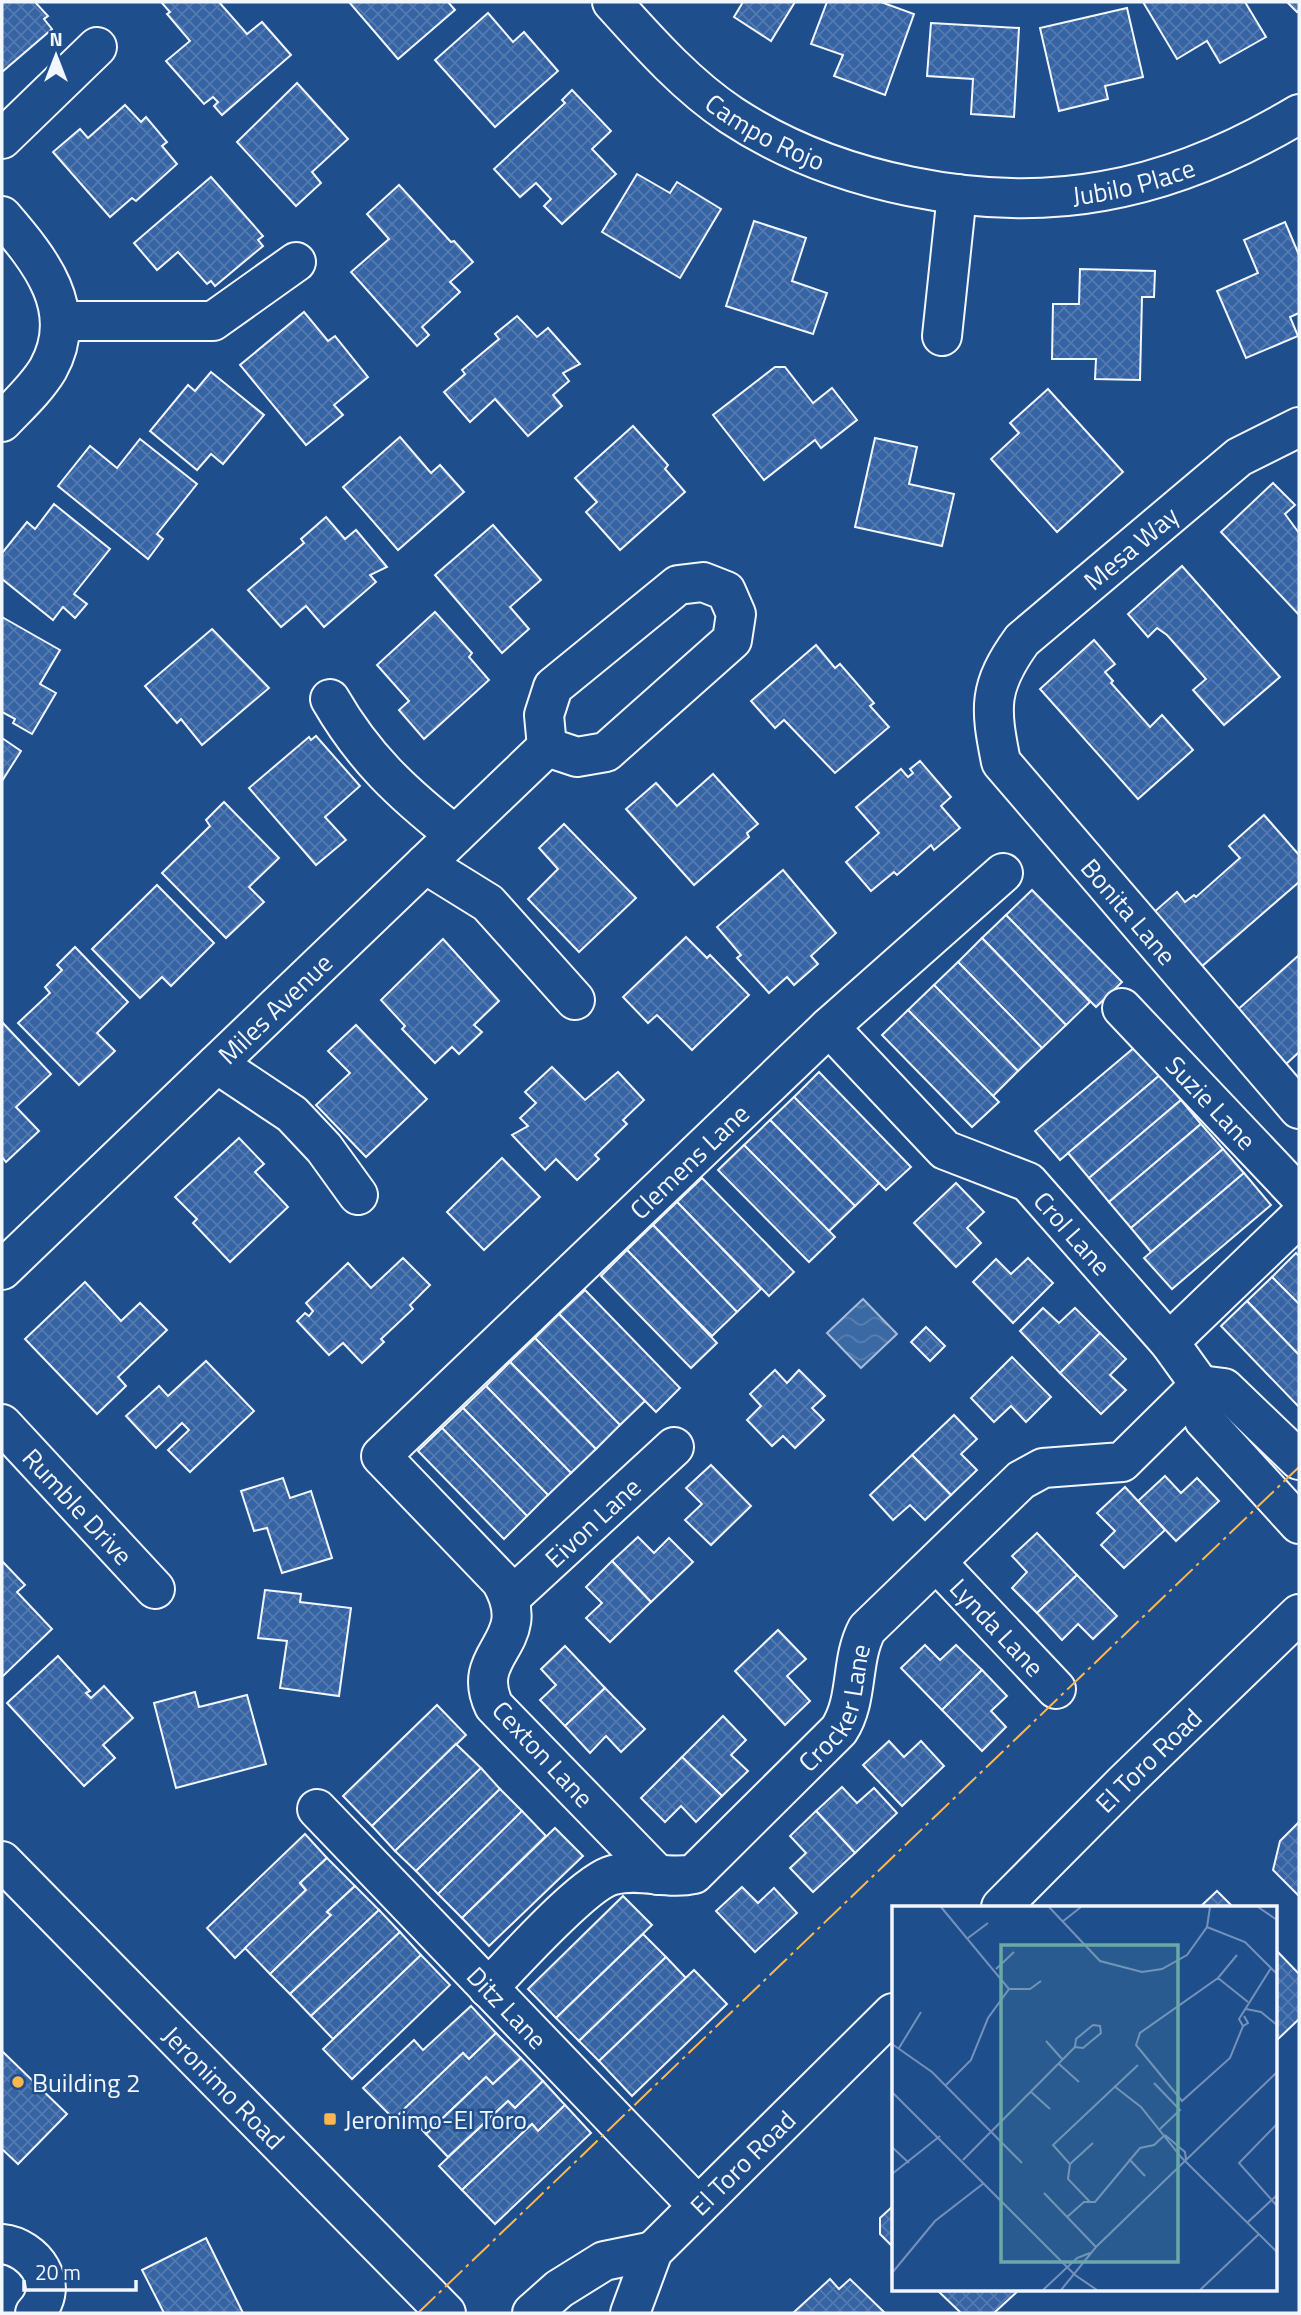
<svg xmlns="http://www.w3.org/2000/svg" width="1301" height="2315" font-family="'Titillium Web',sans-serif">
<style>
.water{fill:url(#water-waves);stroke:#a8bbd7;stroke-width:2}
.building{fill:url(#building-cross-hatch);stroke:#f2f6ff;stroke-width:2}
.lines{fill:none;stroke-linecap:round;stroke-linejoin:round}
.minor-casing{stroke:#f2f6ff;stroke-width:42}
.major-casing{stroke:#f2f6ff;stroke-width:42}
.minor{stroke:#1f4e8c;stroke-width:38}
.major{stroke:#1f4e8c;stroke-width:38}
.power{stroke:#ffb74d;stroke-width:2;stroke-dasharray:24 5 3.5 5;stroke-linecap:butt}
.poi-dot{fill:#ffb74d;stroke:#1f4e8c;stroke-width:2.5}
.labels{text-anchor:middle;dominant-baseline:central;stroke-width:5;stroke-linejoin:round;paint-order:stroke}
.street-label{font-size:26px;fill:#f2f6ff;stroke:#1f4e8c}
.poi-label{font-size:26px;fill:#f2f6ff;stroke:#1f4e8c;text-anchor:start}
.inset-road{fill:none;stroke:#7391ba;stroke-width:2}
.view{fill:#6aa9a8;fill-opacity:0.15;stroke:#6aa9a8;stroke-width:3.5}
.inset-edge{fill:none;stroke:#f2f6ff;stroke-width:3.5}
</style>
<defs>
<pattern id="water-waves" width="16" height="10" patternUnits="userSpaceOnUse" patternTransform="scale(1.75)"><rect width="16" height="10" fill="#3b69a3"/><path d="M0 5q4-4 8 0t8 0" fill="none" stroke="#587fb1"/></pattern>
<pattern id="building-cross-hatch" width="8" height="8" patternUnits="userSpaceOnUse" patternTransform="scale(1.75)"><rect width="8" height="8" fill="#3563a3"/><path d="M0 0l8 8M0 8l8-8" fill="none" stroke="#537ab1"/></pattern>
</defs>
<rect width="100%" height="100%" fill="#1f4e8c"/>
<!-- water -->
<polygon class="water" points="863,1299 897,1334 861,1368 827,1333"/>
<!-- building -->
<g class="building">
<polygon points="2,2 35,2 48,16 44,19 52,29 2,72"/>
<polygon points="161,2 219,2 247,34 262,22 291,55 222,115 214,106 218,102 213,97 204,104 166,61 190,41 167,14 170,12"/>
<polygon points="349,2 448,2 455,10 398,59"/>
<polygon points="743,2 795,2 771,41 734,17"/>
<polygon points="827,2 881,2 914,14 885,95 834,76 843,55 811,44"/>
<polygon points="1143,2 1245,2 1266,37 1220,63 1207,41 1177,59"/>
<polygon points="1287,2 1299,2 1299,10 1297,12"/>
<polygon points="1127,8 1143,77 1105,86 1108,99 1059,111 1040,28"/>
<polygon points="488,13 513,42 524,32 558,71 495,127 435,60"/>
<polygon points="931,23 1019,28 1014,117 971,114 973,79 927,76"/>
<polygon points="297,83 348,139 312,172 321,183 296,206 237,142"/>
<polygon points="572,90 611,131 592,149 616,174 562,224 544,206 551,199 536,183 520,197 494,169 565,103 562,100"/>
<polygon points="125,105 141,122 146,117 167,142 162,146 177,164 136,201 132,198 110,217 53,152 80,129 88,138"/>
<polygon points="637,174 670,193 677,182 721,209 680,278 602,232"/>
<polygon points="211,177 263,236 258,240 263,246 215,286 211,281 207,284 178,252 157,270 134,243"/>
<polygon points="399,185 451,242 454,241 473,262 450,282 460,292 422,327 429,335 417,346 351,272 389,239 367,214"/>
<polygon points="754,221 806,238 792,281 827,293 813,334 726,306"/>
<polygon points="1285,222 1299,255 1299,313 1290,317 1298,336 1246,358 1217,291 1258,273 1244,240"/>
<polygon points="1080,269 1155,271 1154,297 1142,297 1140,380 1095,379 1096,359 1052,359 1053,304 1079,304"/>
<polygon points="304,312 328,341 335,336 368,377 334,405 343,415 306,445 240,365"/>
<polygon points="517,316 537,337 548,328 580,364 563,373 569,381 553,395 562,406 528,436 495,399 470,422 444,392 465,374 462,370 499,339 495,334"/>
<polygon points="775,367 785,367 813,403 832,388 857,420 821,448 815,440 764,480 713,415"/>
<polygon points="211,372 264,415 223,464 211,454 197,470 150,431 188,385 195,391"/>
<polygon points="1048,389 1123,472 1057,532 991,459 1019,433 1010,423"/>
<polygon points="633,426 668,465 665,469 685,492 620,550 586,512 597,502 575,478"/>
<polygon points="400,437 431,473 440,465 464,492 398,550 343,487"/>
<polygon points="875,438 917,447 909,484 954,494 942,546 855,527"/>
<polygon points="140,439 197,484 157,534 163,539 148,559 58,486 90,446 117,468"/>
<polygon points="1273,483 1295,505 1285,514 1299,533 1299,615 1221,532"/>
<polygon points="54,504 110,549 74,594 87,604 75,618 63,607 53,620 2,579 2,553 27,522 35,529"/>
<polygon points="326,517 345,539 356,530 387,567 370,575 376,582 324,627 306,606 281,627 248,590 304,543 301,539"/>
<polygon points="493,525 541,580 510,607 529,629 502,653 435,575"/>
<polygon points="1182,566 1280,677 1224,725 1193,690 1206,679 1167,635 1157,628 1148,637 1128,614"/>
<polygon points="435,612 472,653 469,657 489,680 424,739 399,710 409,701 377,665"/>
<polygon points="2,617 60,650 40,684 56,693 32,734 13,723 15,719 2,712"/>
<polygon points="212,629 269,688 202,745 181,719 177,723 145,686"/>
<polygon points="1094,640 1115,664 1105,672 1113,681 1111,683 1150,727 1162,715 1193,750 1138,799 1040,689"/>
<polygon points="816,645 835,668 840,664 874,703 870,706 889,727 835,773 784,720 775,728 751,701"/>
<polygon points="316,736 360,786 325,817 346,840 316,865 249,788 309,737 311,740"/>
<polygon points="2,738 21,751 2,781"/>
<polygon points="920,761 951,797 941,806 960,828 934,850 931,845 897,875 894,872 871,891 846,862 879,833 856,807 901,769 908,777 913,773 910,769"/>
<polygon points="713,774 758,824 747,833 749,837 694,885 626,809 656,783 677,806"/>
<polygon points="224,802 279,858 249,887 264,902 226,938 162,873 210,826 206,820"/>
<polygon points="1264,815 1299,855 1299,882 1201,967 1153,913 1177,892 1185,902 1194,895 1196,897 1240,858 1229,846"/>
<polygon points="564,824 636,898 579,952 528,899 558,869 539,848"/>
<polygon points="783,870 836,933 811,956 818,964 794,985 787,977 769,993 737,958 741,955 717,927"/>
<polygon points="157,885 214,943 171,986 162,977 140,998 92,949"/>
<polygon points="1032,890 1122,982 1096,1007 1006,915"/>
<polygon points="1006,915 1090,1002 1066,1025 982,938"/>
<polygon points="686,937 707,958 710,955 749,995 692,1050 657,1015 648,1023 623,997"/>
<polygon points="982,938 1066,1025 1042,1048 958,962"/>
<polygon points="443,939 499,1001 474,1025 482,1032 459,1054 452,1047 435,1063 402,1029 405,1026 381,1000"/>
<polygon points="75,947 128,1002 97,1033 115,1051 79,1085 18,1023 50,993 45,987 62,970 57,965"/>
<polygon points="1299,955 1299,1052 1284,1066 1235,1012"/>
<polygon points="958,962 1042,1048 1018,1071 934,985"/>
<polygon points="934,985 1018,1071 993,1096 908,1010"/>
<polygon points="908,1010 999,1102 972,1127 882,1035"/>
<polygon points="2,1022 51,1074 16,1107 39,1131 6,1162 2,1157"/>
<polygon points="356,1025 427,1099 366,1157 316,1105 350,1073 328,1051"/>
<polygon points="1135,1047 1160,1075 1060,1160 1035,1131"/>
<polygon points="552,1067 585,1100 618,1072 644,1100 623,1120 627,1124 595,1155 599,1159 577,1180 556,1159 545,1170 512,1135 528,1126 520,1118 536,1103 525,1092"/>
<polygon points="819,1072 911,1167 886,1190 794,1097"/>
<polygon points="1160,1075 1181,1100 1089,1178 1068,1153"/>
<polygon points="794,1097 879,1183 855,1206 770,1120"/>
<polygon points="1181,1100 1201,1124 1109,1202 1089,1178"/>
<polygon points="770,1120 855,1206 829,1231 744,1145"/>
<polygon points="1201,1124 1223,1149 1131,1228 1109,1202"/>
<polygon points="239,1138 264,1164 255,1172 288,1207 230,1262 193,1223 197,1219 175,1197"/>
<polygon points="744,1145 835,1237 809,1262 718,1170"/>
<polygon points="1223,1149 1244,1173 1151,1252 1131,1228"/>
<polygon points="502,1158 540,1197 484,1250 447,1212"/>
<polygon points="1244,1173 1271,1205 1172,1289 1144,1258"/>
<polygon points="702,1178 794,1272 769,1296 677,1202"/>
<polygon points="956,1183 984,1212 967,1228 981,1243 956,1267 914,1223"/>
<polygon points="677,1202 761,1289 737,1312 653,1225"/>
<polygon points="653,1225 737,1312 712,1336 627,1250"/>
<polygon points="627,1250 717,1343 691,1368 601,1276"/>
<polygon points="1296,1253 1299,1256 1299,1304 1272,1277"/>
<polygon points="403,1258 430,1285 410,1305 413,1309 381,1339 384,1342 362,1363 343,1343 329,1355 297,1321 305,1313 309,1316 313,1311 306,1303 348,1263 371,1288"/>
<polygon points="1028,1258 1053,1283 1013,1323 973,1282 996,1259 1011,1274"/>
<polygon points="1272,1277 1299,1304 1299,1355 1247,1301"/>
<polygon points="85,1282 121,1321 140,1303 167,1330 118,1377 126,1386 97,1414 25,1339"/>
<polygon points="585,1290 680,1388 656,1412 559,1314"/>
<polygon points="1247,1301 1299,1355 1299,1407 1221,1326"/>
<polygon points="1043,1308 1059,1323 1075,1308 1100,1333 1060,1373 1020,1331"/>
<polygon points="559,1314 645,1401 620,1425 535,1338"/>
<polygon points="926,1327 945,1346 930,1361 911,1342"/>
<polygon points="1100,1333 1126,1359 1110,1375 1126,1390 1101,1414 1060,1373"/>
<polygon points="535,1338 620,1425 596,1449 510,1362"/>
<polygon points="1012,1357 1051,1397 1026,1422 1011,1406 994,1422 971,1398"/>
<polygon points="206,1361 254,1411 190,1472 168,1450 189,1430 182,1423 156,1448 126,1416 159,1386 168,1396"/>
<polygon points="510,1362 596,1449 571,1473 486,1386"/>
<polygon points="775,1370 787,1383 799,1370 825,1396 812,1408 824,1420 795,1448 783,1436 772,1446 747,1420 761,1406 750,1394"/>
<polygon points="486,1386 571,1473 548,1495 463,1408"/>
<polygon points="463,1408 548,1495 527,1516 442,1428"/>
<polygon points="954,1415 977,1439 961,1454 977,1470 951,1495 912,1455"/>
<polygon points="442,1428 527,1516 504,1539 418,1451"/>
<polygon points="912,1455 951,1495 925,1520 910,1505 893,1520 870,1495"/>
<polygon points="711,1465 751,1506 711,1545 685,1520 702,1504 686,1488"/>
<polygon points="1165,1476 1181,1493 1197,1478 1219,1501 1176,1541 1138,1501"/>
<polygon points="283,1478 290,1498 311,1491 332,1558 282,1573 267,1528 254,1531 241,1491"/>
<polygon points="1125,1487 1165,1530 1124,1568 1101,1545 1115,1531 1097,1513"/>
<polygon points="1037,1533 1077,1575 1037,1613 1012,1588 1027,1572 1012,1556"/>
<polygon points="638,1537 654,1553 669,1538 693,1562 651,1602 612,1561"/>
<polygon points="2,1561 25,1585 17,1592 52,1629 2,1677"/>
<polygon points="612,1561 651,1602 610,1642 586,1618 602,1603 586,1587"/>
<polygon points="1077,1575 1117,1616 1093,1639 1078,1624 1062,1640 1037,1613"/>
<polygon points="265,1590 301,1594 300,1602 351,1608 339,1696 280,1688 287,1641 258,1638"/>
<polygon points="778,1630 806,1659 787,1676 810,1701 785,1725 735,1671"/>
<polygon points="925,1645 940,1660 956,1645 982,1670 942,1710 901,1668"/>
<polygon points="565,1646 605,1688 565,1726 540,1700 556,1685 541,1669"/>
<polygon points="58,1656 90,1691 86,1693 91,1698 104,1686 133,1718 103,1745 115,1758 84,1786 7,1703"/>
<polygon points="982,1670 1007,1696 991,1711 1006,1727 982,1751 942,1710"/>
<polygon points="605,1688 645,1729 621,1752 606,1736 590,1753 565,1726"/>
<polygon points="195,1692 199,1707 247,1695 266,1764 176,1788 154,1703"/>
<polygon points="437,1705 466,1735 372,1826 343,1796"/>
<polygon points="723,1716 746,1740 731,1755 748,1771 722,1796 682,1757"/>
<polygon points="889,1741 904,1757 921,1741 944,1766 902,1806 863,1765"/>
<polygon points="456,1744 481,1768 395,1851 372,1826"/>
<polygon points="682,1757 722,1796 696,1822 681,1806 665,1822 641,1798"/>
<polygon points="481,1768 500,1789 416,1871 395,1851"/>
<polygon points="842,1787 857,1803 874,1788 897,1813 855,1853 816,1811"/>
<polygon points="500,1789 522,1811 438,1894 416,1871"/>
<polygon points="522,1811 546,1836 462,1918 438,1894"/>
<polygon points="816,1811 855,1853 813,1892 790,1868 806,1853 790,1836"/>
<polygon points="1299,1822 1299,1896 1273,1870 1280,1841"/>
<polygon points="555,1828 583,1856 489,1946 462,1918"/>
<polygon points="305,1834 327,1858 300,1883 306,1890 235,1958 207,1928"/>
<polygon points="327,1858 355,1886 327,1912 331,1915 270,1974 245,1948 306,1890 300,1883"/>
<polygon points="355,1886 379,1910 290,1994 270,1974 331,1915 327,1912"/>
<polygon points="742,1887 758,1903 774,1888 797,1913 755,1952 716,1911"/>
<polygon points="1217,1891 1233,1907 1200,1907"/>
<polygon points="623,1896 652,1925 556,2018 528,1989"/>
<polygon points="379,1910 400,1932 311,2016 290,1994"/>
<polygon points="400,1932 421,1955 333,2039 311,2016"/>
<polygon points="643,1934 666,1957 579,2041 556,2018"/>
<polygon points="1275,1949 1299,1974 1299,2019 1275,2042"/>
<polygon points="421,1955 450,1985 352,2079 323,2049"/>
<polygon points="666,1957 686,1978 599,2061 579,2041"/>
<polygon points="694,1970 727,2004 632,2096 599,2061"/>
<polygon points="471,2006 496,2033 469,2059 463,2053 394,2119 363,2088 414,2040 423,2050"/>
<polygon points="496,2033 521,2058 493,2084 486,2077 426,2134 403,2110 463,2053 469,2059"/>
<polygon points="2,2051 67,2114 18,2164 2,2149"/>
<polygon points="521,2058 543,2081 515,2108 508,2101 448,2157 426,2134 486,2077 493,2084"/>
<polygon points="543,2081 565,2105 538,2131 532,2124 462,2190 439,2166 508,2101 515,2108"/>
<polygon points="565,2105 591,2133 495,2224 462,2190 532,2124 538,2131"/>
<polygon points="893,2206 893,2247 880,2234 880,2218"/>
<polygon points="206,2238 243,2313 164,2313 142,2270"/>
<polygon points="830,2279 839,2289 850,2279 885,2313 793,2313"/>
<polygon points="936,2289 1020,2289 994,2313 961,2313"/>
</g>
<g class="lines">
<defs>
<g id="minor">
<path id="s1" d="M612,2C648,42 686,85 731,115C832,182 983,213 1103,191C1172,179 1239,150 1299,114"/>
<polyline points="2,139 97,47"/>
<path d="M2,216C40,260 81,310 48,369C36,389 17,406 2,422"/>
<polyline points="61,321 213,321 296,262"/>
<polyline points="942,336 957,194"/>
<path id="s2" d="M1299,427L1239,457L1022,640C988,687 990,707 1001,762L1299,1109"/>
<polygon points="703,582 726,591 736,614 732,640 606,752 577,757 547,747 544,715 553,687 678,585"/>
<path d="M330,699C364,758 402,793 455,835"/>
<polyline points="425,864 488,903 575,1000"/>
<path id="s3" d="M1122,1008L1299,1195"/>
<path id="s4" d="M829,1027L945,1150L1028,1182L1169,1342L1200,1385L1204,1420L1299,1524"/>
<polyline points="217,1064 292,1114 324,1148 358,1195"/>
<path id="s5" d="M2,1270L547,747"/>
<polyline points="1169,1342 1299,1217"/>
<polyline points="1200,1385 1224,1388 1299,1460"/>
<path id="s6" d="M2,1424L155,1589"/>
<path id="s7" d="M937,1563L1056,1689"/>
<path id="s8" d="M510,1598L674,1447"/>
<path id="s9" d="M317,1809L698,2206"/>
<path id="s10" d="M658,1875L494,1706C468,1651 537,1644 501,1581L381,1456L829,1027L1003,873"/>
<path id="s11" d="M488,1988C513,1963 584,1882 613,1875C641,1868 667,1880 694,1874L839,1730C859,1699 850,1661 867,1629L1021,1480L1043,1468L1122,1462L1200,1385"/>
<path d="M2,2244C34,2247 62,2285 35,2313"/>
</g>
<g id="major">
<path id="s12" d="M2,1861L446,2313"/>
<path id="s13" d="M1001,1907L1124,1783L1299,1614"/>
<polyline points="532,2313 559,2289 604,2261 653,2251"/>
<path id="s14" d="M630,2313L653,2251L893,2013"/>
</g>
</defs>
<!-- minor casing -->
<use href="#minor" class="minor-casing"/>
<!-- major casing -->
<use href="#major" class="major-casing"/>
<!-- minor -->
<use href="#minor" class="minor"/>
<!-- major -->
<use href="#major" class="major"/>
<!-- power -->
<polyline class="power" points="418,2313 1299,1467"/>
</g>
<!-- markers -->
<g class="poi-dot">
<circle cx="18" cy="2082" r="7"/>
<rect x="323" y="2112" width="14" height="14" rx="3.5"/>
</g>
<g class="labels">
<!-- street labels -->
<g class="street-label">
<text stroke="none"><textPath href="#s1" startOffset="203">Campo Rojo</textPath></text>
<text stroke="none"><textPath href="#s1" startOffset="584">Jubilo Place</textPath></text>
<text transform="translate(1131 548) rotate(-40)">Mesa Way</text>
<text stroke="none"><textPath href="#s2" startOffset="677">Bonita Lane</textPath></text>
<text stroke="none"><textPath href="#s5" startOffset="378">Miles Avenue</textPath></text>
<text stroke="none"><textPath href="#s3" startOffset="130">Suzie Lane</textPath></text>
<text stroke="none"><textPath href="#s10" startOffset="968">Clemens Lane</textPath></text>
<text stroke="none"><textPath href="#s4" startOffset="326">Crol Lane</textPath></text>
<text stroke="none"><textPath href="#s6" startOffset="112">Rumble Drive</textPath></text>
<text stroke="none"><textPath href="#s8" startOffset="112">Eivon Lane</textPath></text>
<text stroke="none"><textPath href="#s7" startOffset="88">Lynda Lane</textPath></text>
<text stroke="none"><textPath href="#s11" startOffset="474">Crocker Lane</textPath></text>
<text transform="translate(543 1754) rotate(47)">Cexton Lane</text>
<text stroke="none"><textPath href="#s13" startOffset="208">El Toro Road</textPath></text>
<text stroke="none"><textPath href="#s9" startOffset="275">Ditz Lane</textPath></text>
<text stroke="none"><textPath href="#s12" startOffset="317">Jeronimo Road</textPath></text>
<text stroke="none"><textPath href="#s14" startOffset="192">El Toro Road</textPath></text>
</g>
<!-- poi labels -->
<g class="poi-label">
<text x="32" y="2082">Building 2</text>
<text x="344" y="2119">Jeronimo-El Toro</text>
</g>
</g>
<!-- overview -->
<g transform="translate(892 1906)">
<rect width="385" height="385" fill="#1f4e8c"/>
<path class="inset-road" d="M49,1L117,83L96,112L79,154L54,179M157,1L208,55L250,66L270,63L295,49L315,21L318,1M366,1L385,14M170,16L189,1M315,21L353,36L385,68M76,32L96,17M345,49L326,72L248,127L244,139L290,195L338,152L351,120M104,63L122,46M326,72L356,96M117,83H138L149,75M354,103L369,106L385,119M352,110L356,117L351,120L347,113L379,62M154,135L171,154M0,138L40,166L130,257M7,142L29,106M167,158L187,176M262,177L288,204L268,223M222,180L249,201L289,251L385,346M138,185L158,203M0,186L183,369L205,384M385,218L347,257L385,300M273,229L293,246L294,253M0,241L17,257M237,253L253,270M71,254L183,141L184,133L201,119L208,120L209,127L191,142L183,141M178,258L201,237M0,268L48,230M152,287L204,341M198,296L176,273L178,258L161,239L246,159M175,311L192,296H203L248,242L262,239L273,229M356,316L385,289M0,367L43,315L92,277M151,384L185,352L198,347M169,384L204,341L385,166M308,384L367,328"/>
<path class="view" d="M109,39H286V356H109Z"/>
<rect width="385" height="385" class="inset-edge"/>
</g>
<!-- border -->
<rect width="1301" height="2315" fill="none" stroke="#f2f6ff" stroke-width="7"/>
<!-- north arrow -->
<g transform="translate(56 56)" stroke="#1f4e8c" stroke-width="5" paint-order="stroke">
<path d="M0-5L12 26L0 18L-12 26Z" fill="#f2f6ff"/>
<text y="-10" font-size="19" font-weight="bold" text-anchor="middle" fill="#f2f6ff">N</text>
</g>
<!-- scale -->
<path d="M24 2280v10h112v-10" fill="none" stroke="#f2f6ff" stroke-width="3.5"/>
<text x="35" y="2280" font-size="21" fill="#f2f6ff" stroke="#1f4e8c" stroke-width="5" paint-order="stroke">20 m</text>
</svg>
